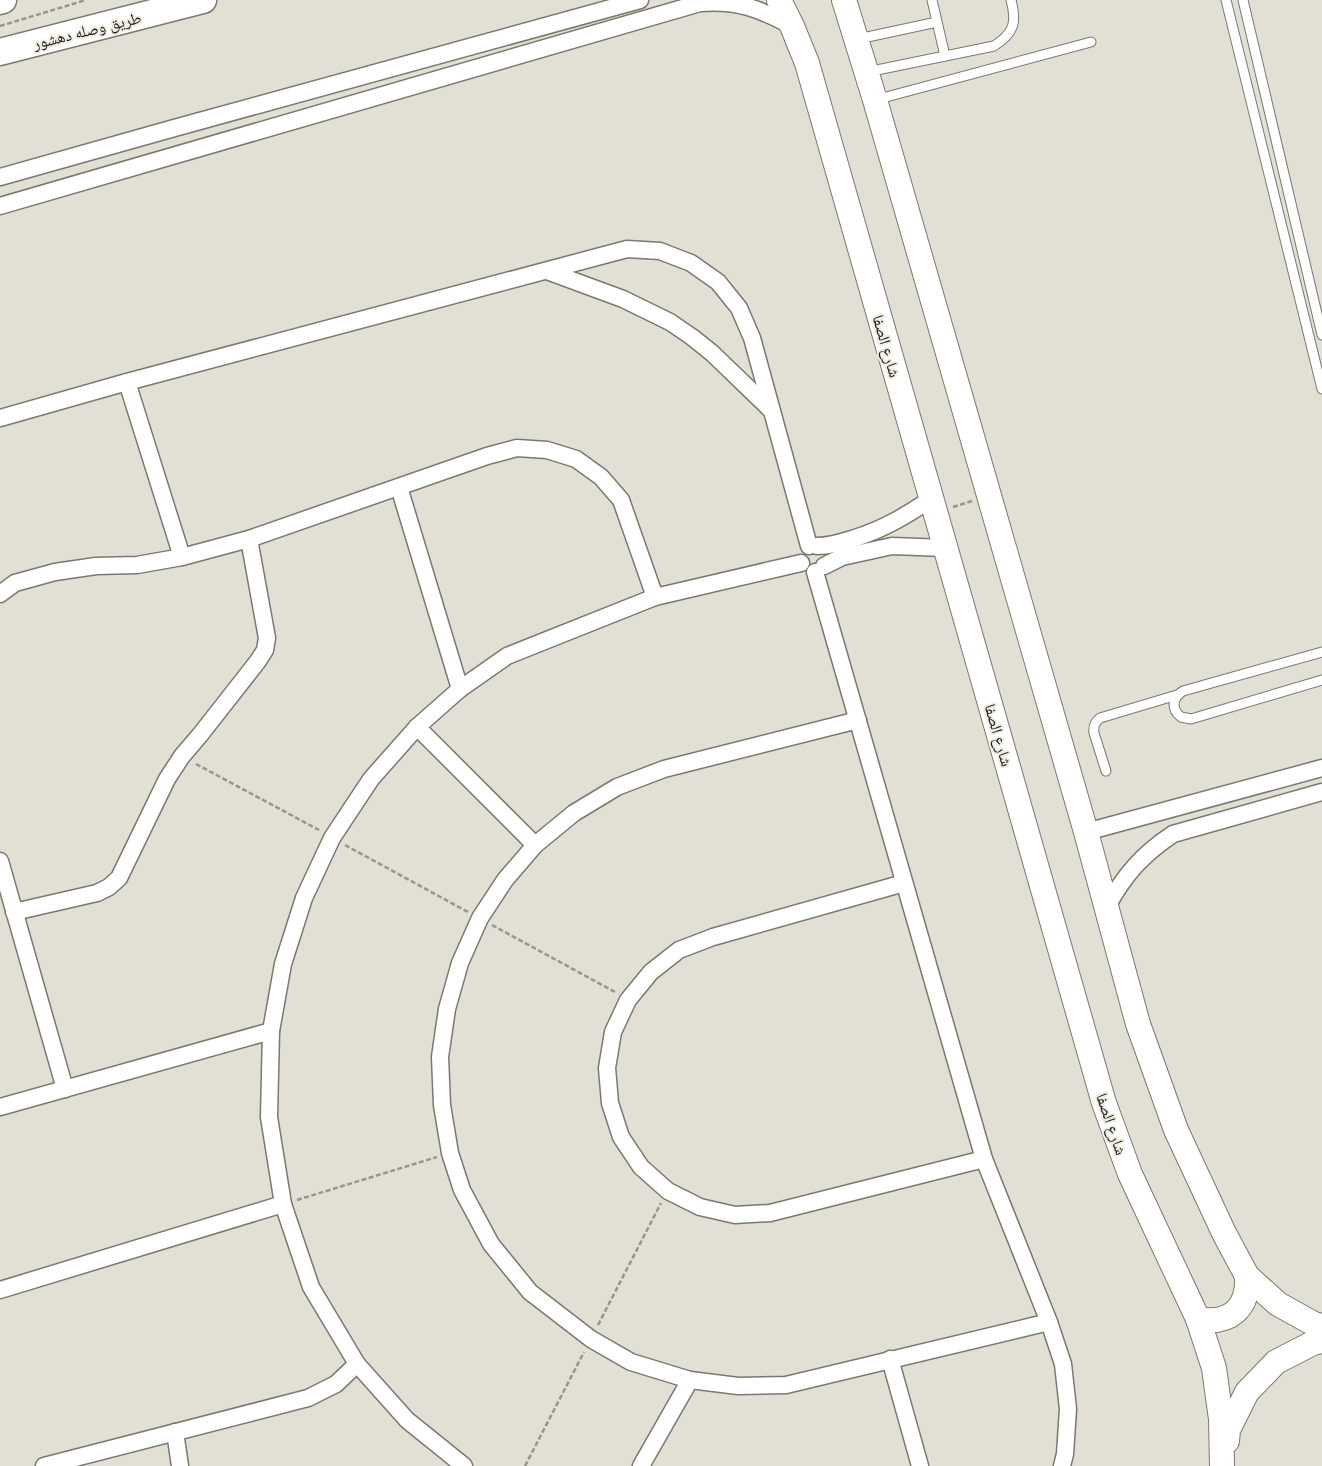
<svg xmlns="http://www.w3.org/2000/svg" width="1322" height="1466" font-family="'PT Serif','Noto Naskh Arabic',serif">
<style>
.lines{fill:none;stroke-linecap:round;stroke-linejoin:round}
.lane-casing{stroke:#7a786f;stroke-width:11}
.street-casing{stroke:#7a786f;stroke-width:19}
.secondary-casing{stroke:#7a786f;stroke-width:26}
.primary-casing{stroke:#7a786f;stroke-width:29}
.path{stroke:#97968e;stroke-width:2.5;stroke-dasharray:5 2.5;stroke-linecap:butt}
.lane{stroke:#fff;stroke-width:9}
.street{stroke:#fff;stroke-width:16}
.secondary{stroke:#fff;stroke-width:24}
.primary{stroke:#fff;stroke-width:26}
.labels{text-anchor:middle;dominant-baseline:central;stroke-width:4;stroke-linejoin:round;paint-order:stroke}
.street-label{font-size:16px;fill:#242420;stroke:#efede2}
</style>
<rect width="100%" height="100%" fill="#e2e0d5"/>
<g class="lines">
<defs>
<g id="lane">
<polyline points="932,0 945,56"/>
<polyline points="1226,0 1322,389"/>
<polyline points="1243,0 1322,335"/>
<polyline points="858,39 937,22"/>
<path d="M867,72L994,46C1014,33 1017,23 1011,0"/>
<polyline points="875,100 1091,42"/>
<path d="M1322,652L1183,691C1172,698 1171,709 1181,717L1191,719L1322,680"/>
<path d="M1106,771L1094,733C1093,726 1095,722 1100,718L1177,695"/>
</g>
<g id="street">
<polyline points="0,177 178,127 640,0"/>
<path d="M0,206L700,3C738,0 760,9 792,26"/>
<polyline points="547,271 623,299 670,322 692,337 712,353 771,410"/>
<polyline points="127,382 182,557"/>
<polyline points="0,418 127,382 627,249 660,251 691,263 718,282 739,308 752,338 809,546"/>
<polyline points="399,487 460,689"/>
<path d="M817,546C831,546 842,542 855,538C884,529 907,515 931,499"/>
<polyline points="824,566 842,557 892,546 945,548"/>
<polyline points="815,572 984,1159 1049,1322 1063,1364 1068,1409 1065,1454 1062,1466"/>
<polyline points="0,594 15,583 55,572 96,566 137,565 182,557 249,539 487,456 517,448 547,450 576,459 601,477 621,500 655,597"/>
<polyline points="858,720 664,769 617,787 574,813 535,845 505,880 480,918 460,963 447,1009 440,1057 442,1105 450,1153 462,1190 491,1244 530,1292 591,1339 631,1362 690,1380 738,1386 786,1385 1049,1322"/>
<polyline points="417,727 535,845"/>
<polyline points="1086,832 1322,768"/>
<polyline points="0,861 65,1089"/>
<polyline points="904,883 713,937 679,950 651,972 628,1000 613,1032 607,1068 610,1103 621,1137 641,1167 668,1191 700,1207 735,1215 770,1213 984,1159"/>
<path d="M1107,907C1124,875 1143,854 1173,834L1322,792"/>
<polyline points="14,912 97,893 109,887 119,878 167,779 182,756 200,735 258,661 265,650 267,638 249,539"/>
<polyline points="0,1107 271,1031"/>
<polyline points="0,1290 283,1204"/>
<polyline points="890,1359 920,1466"/>
<polyline points="175,1432 180,1466"/>
<polyline points="44,1466 308,1398 336,1384 357,1364"/>
<polyline points="464,1466 407,1420 357,1364 311,1287 283,1204 269,1117 271,1031 283,964 304,898 332,838 371,779 417,727 460,689 507,656 655,597 801,563"/>
<polyline points="641,1466 690,1380"/>
</g>
<g id="secondary">
<polyline points="779,0 792,26 807,63 1104,1103 1130,1174 1198,1319 1214,1368 1221,1419 1222,1466"/>
<polyline points="844,0 875,100 1086,832 1138,1024 1176,1130 1224,1233 1247,1276 1278,1304 1314,1324 1322,1326"/>
<path d="M1198,1319C1230,1325 1249,1308 1247,1276"/>
<polyline points="1227,1441 1228,1430 1247,1392 1276,1362 1313,1343 1322,1341"/>
</g>
<g id="primary">
<polyline points="0,1 3,0"/>
<polyline points="0,52 203,0"/>
</g>
</defs>
<!-- lane casing -->
<use href="#lane" class="lane-casing"/>
<!-- street casing -->
<use href="#street" class="street-casing"/>
<!-- secondary casing -->
<use href="#secondary" class="secondary-casing"/>
<!-- primary casing -->
<use href="#primary" class="primary-casing"/>
<!-- path -->
<g class="path">
<polyline points="0,26 86,0"/>
<polyline points="953,507 972,501"/>
<polyline points="196,764 319,830"/>
<polyline points="345,845 468,912"/>
<polyline points="492,925 615,992"/>
<polyline points="297,1200 437,1157"/>
<polyline points="598,1325 661,1203"/>
<polyline points="525,1466 584,1352"/>
</g>
<!-- lane -->
<use href="#lane" class="lane"/>
<!-- street -->
<use href="#street" class="street"/>
<!-- secondary -->
<use href="#secondary" class="secondary"/>
<!-- primary -->
<use href="#primary" class="primary"/>
</g>
<g class="labels">
<!-- street labels -->
<g class="street-label">
<text transform="translate(87 30) rotate(-14)">طريق وصله دهشور</text>
<text transform="translate(887 346) rotate(74)">شارع الصفا</text>
<text transform="translate(999 735) rotate(74)">شارع الصفا</text>
<text transform="translate(1112 1124) rotate(71)">شارع الصفا</text>
</g>
</g>
</svg>
